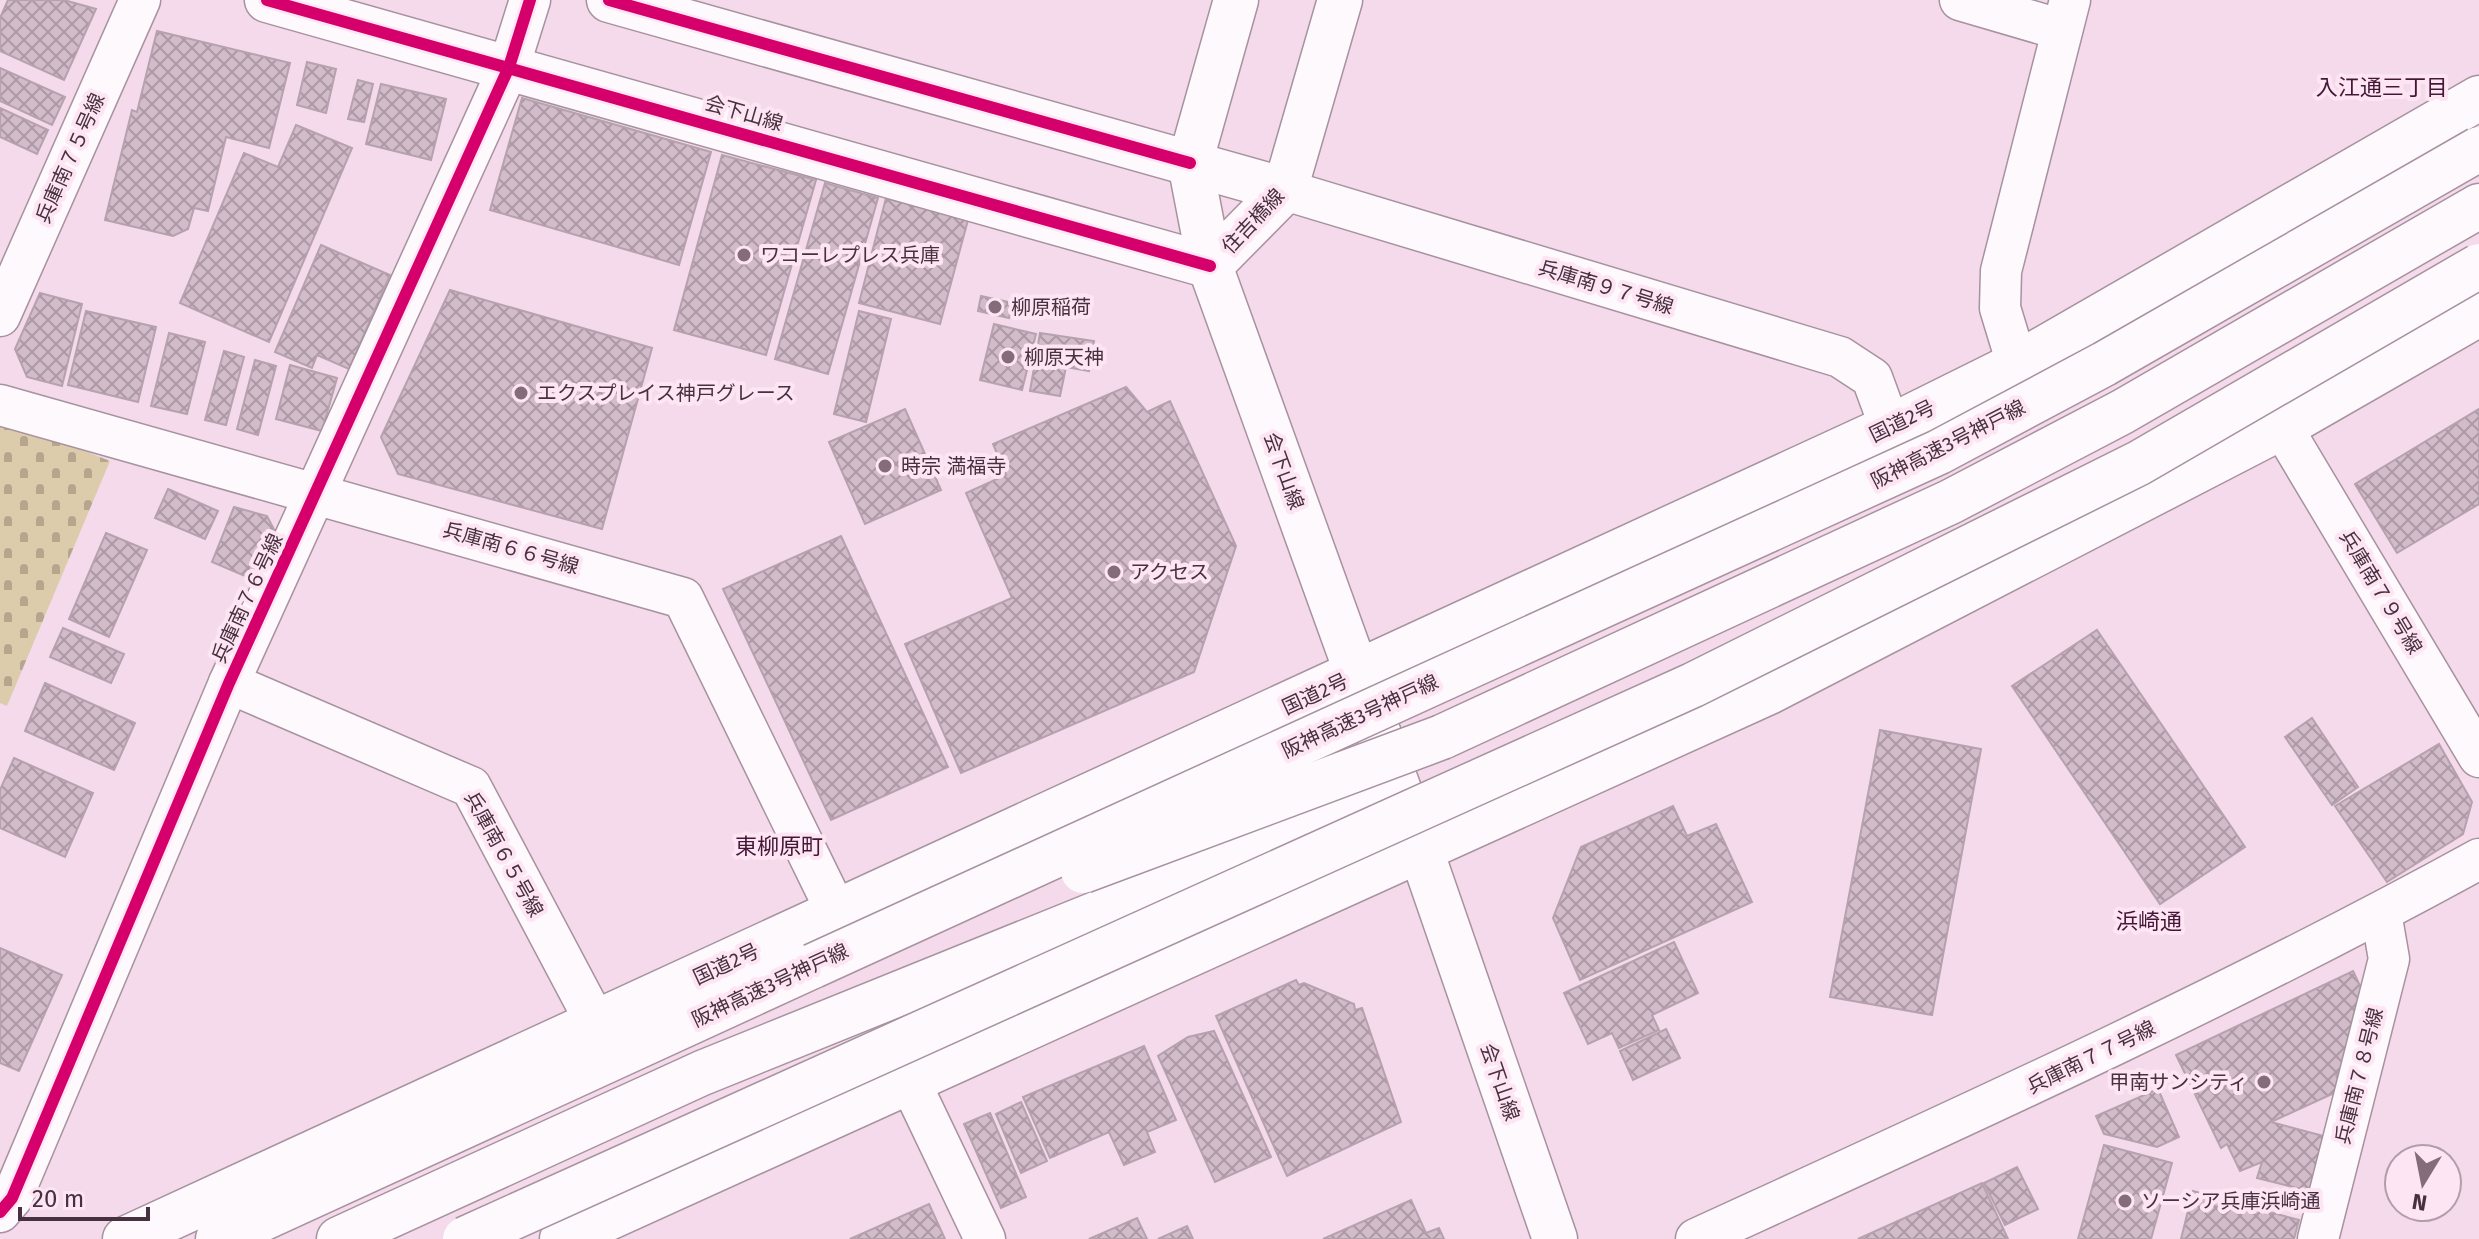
<svg xmlns="http://www.w3.org/2000/svg" width="2479" height="1239" font-family="'Fira Sans','Noto Sans JP',sans-serif">
<style>
.cemetery{fill:url(#cemetery-stones)}
.building{fill:url(#building-cross-hatch);stroke:#b6a1af;stroke-width:2}
.lines{fill:none;stroke-linecap:round;stroke-linejoin:round}
.street-casing{stroke:#a7929f;stroke-width:43}
.secondary-casing{stroke:#a7929f;stroke-width:47}
.highway-casing{stroke:#a7929f;stroke-width:47}
.street{stroke:#fdf9fc;stroke-width:40}
.secondary{stroke:#fdf9fc;stroke-width:44}
.highway{stroke:#fdf9fc;stroke-width:44}
.highway-bridge-casing{stroke:#a7929f;stroke-width:47;stroke-linecap:butt}
.highway-bridge{stroke:#fdf9fc;stroke-width:44}
.cycleway-casing{stroke:#fde5f3;stroke-width:17}
.cycleway{stroke:#d6006c;stroke-width:12}
.poi-dot{fill:#846c7b;stroke:#fde5f3;stroke-width:3}
.labels{text-anchor:middle;dominant-baseline:central;stroke-width:8;stroke-linejoin:round;paint-order:stroke}
.street-label{font-size:20px;fill:#47303f;stroke:#fde5f3}
.poi-label{font-size:20px;fill:#47303f;stroke:#fde5f3;text-anchor:start}
.neighbourhood-label{font-size:22px;fill:#441736;stroke:#fde5f3}
</style>
<defs>
<pattern id="cemetery-stones" width="16" height="16" patternUnits="userSpaceOnUse" patternTransform="scale(2)"><rect width="16" height="16" fill="#ddccac"/><path d="M2 7V4a2 2 0 0 1 4 0v3zM10 15v-3a2 2 0 0 1 4 0v3z" fill="#b5a68d"/></pattern>
<pattern id="building-cross-hatch" width="8" height="8" patternUnits="userSpaceOnUse" patternTransform="scale(2)"><rect width="8" height="8" fill="#d2bcca"/><path d="M0 0l8 8M0 8l8-8" fill="none" stroke="#ac99a5"/></pattern>
</defs>
<rect width="100%" height="100%" fill="#f4daea"/>
<!-- cemetery -->
<polygon class="cemetery" points="0,417 110,461 7,706 0,703"/>
<!-- building -->
<g class="building">
<polygon points="8,0 64,0 96,9 64,80 0,51 0,18"/>
<polygon points="157,31 290,63 269,148 226,137 208,211 194,208 188,229 173,236 105,220 132,110 137,112"/>
<polygon points="307,62 336,69 326,113 297,105"/>
<polygon points="0,68 65,97 52,125 0,101"/>
<polygon points="358,80 373,84 364,122 348,119"/>
<polygon points="381,84 446,99 431,160 366,144"/>
<polygon points="522,98 711,152 679,265 490,210"/>
<polygon points="0,108 48,130 37,154 0,137"/>
<polygon points="296,125 352,148 269,342 180,303 244,153 278,167"/>
<polygon points="722,155 816,180 766,355 674,330"/>
<polygon points="825,183 878,198 828,374 775,359"/>
<polygon points="886,198 968,220 940,324 859,303"/>
<polygon points="321,245 390,275 349,369 317,355 312,368 275,352"/>
<polygon points="450,290 652,348 602,529 398,474 381,437"/>
<polygon points="40,293 82,304 62,386 27,377 15,349"/>
<polygon points="981,296 1013,303 1009,318 978,311"/>
<polygon points="86,311 156,327 138,402 68,385"/>
<polygon points="859,311 891,319 866,422 834,414"/>
<polygon points="994,324 1036,334 1022,390 980,380"/>
<polygon points="169,333 205,342 187,414 151,406"/>
<polygon points="1040,333 1094,341 1089,371 1066,367 1060,396 1030,391"/>
<polygon points="224,351 244,357 226,425 205,420"/>
<polygon points="255,360 276,366 258,435 237,429"/>
<polygon points="290,365 337,378 322,431 276,419"/>
<polygon points="1126,387 1147,412 1170,401 1236,546 1194,672 961,773 905,644 1012,598 966,493 1006,475 993,444"/>
<polygon points="905,409 941,490 865,524 829,442"/>
<polygon points="2479,409 2479,504 2397,553 2355,484"/>
<polygon points="168,489 218,511 205,539 155,518"/>
<polygon points="234,507 267,516 277,535 257,581 212,562"/>
<polygon points="106,533 147,550 109,637 69,619"/>
<polygon points="841,536 948,767 831,820 723,589"/>
<polygon points="63,628 124,654 111,683 50,657"/>
<polygon points="2097,630 2245,847 2160,904 2012,686"/>
<polygon points="45,683 135,723 114,770 25,731"/>
<polygon points="2312,718 2358,787 2332,805 2285,737"/>
<polygon points="1880,730 1981,749 1932,1015 1830,997"/>
<polygon points="2439,744 2472,802 2463,834 2387,882 2335,806"/>
<polygon points="14,758 93,793 65,857 0,828 0,790"/>
<polygon points="1673,806 1687,836 1716,824 1752,902 1580,980 1553,918 1581,847"/>
<polygon points="1674,942 1698,993 1652,1015 1659,1030 1619,1048 1612,1033 1588,1044 1564,993"/>
<polygon points="0,948 62,975 19,1071 0,1063"/>
<polygon points="2353,971 2361,988 2345,1071 2336,1075 2343,1089 2271,1122 2327,1137 2313,1192 2257,1178 2262,1162 2240,1171 2227,1144 2221,1148 2176,1055"/>
<polygon points="1296,980 1299,985 1304,983 1354,1004 1355,1010 1362,1008 1401,1122 1287,1176 1216,1016"/>
<polygon points="1666,1029 1680,1058 1633,1080 1620,1051"/>
<polygon points="1214,1031 1271,1157 1215,1182 1158,1056 1188,1037"/>
<polygon points="1144,1046 1176,1120 1147,1132 1155,1152 1124,1165 1109,1132 1050,1158 1023,1097"/>
<polygon points="2158,1089 2179,1137 2157,1147 2104,1134 2096,1116"/>
<polygon points="1021,1102 1047,1161 1021,1173 996,1114"/>
<polygon points="990,1113 1026,1197 1001,1208 964,1124"/>
<polygon points="2104,1145 2172,1163 2151,1239 2078,1239"/>
<polygon points="2017,1167 2038,1209 2005,1225 1984,1183"/>
<polygon points="1982,1183 2008,1239 1858,1239"/>
<polygon points="2193,1191 2299,1220 2294,1239 2181,1239"/>
<polygon points="1411,1200 1426,1233 1439,1228 1444,1239 1323,1239"/>
<polygon points="929,1204 945,1239 850,1239"/>
<polygon points="1137,1218 1147,1239 1089,1239"/>
<polygon points="1187,1226 1193,1239 1158,1239"/>
</g>
<g class="lines">
<defs>
<g id="street">
<polyline points="1960,0 2062,30"/>
<polyline points="1285,190 1840,357 1872,378 1890,427"/>
<polyline points="0,316 140,0"/>
<polyline points="2017,364 2000,308 2001,271 2070,0"/>
<polyline points="0,405 683,598 837,913"/>
<polyline points="2282,427 2479,757"/>
<polyline points="229,683 471,787 596,1023"/>
<polyline points="911,1084 985,1239"/>
<polyline points="0,1212 12,1198 229,683 509,67 530,0"/>
<path d="M1696,1239C1960,1118 2224,999 2479,859"/>
<polyline points="2318,1239 2389,959 2381,913"/>
</g>
<g id="secondary">
<polyline points="267,0 1210,266"/>
<polyline points="609,0 1285,190"/>
<polyline points="1236,0 1190,163 1210,266 1420,848 1555,1239"/>
<polyline points="1210,266 1285,190 1340,0"/>
</g>
<g id="highway">
<polyline points="1442,737 1950,502 2122,412 2479,206"/>
<polyline points="125,1239 1890,427 2017,364 2479,98"/>
<polyline points="218,1239 813,966"/>
<polyline points="339,1239 702,1073 1247,853 1394,784"/>
<polyline points="562,1239 1769,692 2282,427 2479,314"/>
</g>
</defs>
<!-- street casing -->
<use href="#street" class="street-casing"/>
<!-- secondary casing -->
<use href="#secondary" class="secondary-casing"/>
<!-- highway casing -->
<use href="#highway" class="highway-casing"/>
<!-- street -->
<use href="#street" class="street"/>
<!-- secondary -->
<use href="#secondary" class="secondary"/>
<!-- highway -->
<use href="#highway" class="highway"/>
<defs>
<g id="highway-bridge">
<polyline points="1083,871 1442,737"/>
<polyline points="813,966 1939,452 2104,364 2479,149"/>
<polyline points="465,1239 1693,685 2139,463 2479,266"/>
</g>
</defs>
<!-- highway-bridge casing -->
<use href="#highway-bridge" class="highway-bridge-casing"/>
<!-- highway-bridge -->
<use href="#highway-bridge" class="highway-bridge"/>
<defs>
<g id="cycleway">
<polyline points="267,0 1210,266"/>
<polyline points="609,0 1190,163"/>
<polyline points="0,1212 12,1198 229,683 509,67 530,0"/>
</g>
</defs>
<!-- cycleway casing -->
<use href="#cycleway" class="cycleway-casing"/>
<!-- cycleway -->
<use href="#cycleway" class="cycleway"/>
</g>
<!-- markers -->
<g class="poi-dot">
<circle cx="744" cy="255" r="8"/>
<circle cx="995" cy="307" r="8"/>
<circle cx="1008" cy="357" r="8"/>
<circle cx="521" cy="393" r="8"/>
<circle cx="885" cy="466" r="8"/>
<circle cx="1114" cy="572" r="8"/>
<circle cx="2264" cy="1082" r="8"/>
<circle cx="2125" cy="1201" r="8"/>
</g>
<g class="labels">
<!-- street labels -->
<g class="street-label">
<text transform="translate(744 113) rotate(16)">会下山線</text>
<text transform="translate(70 158) rotate(-66)">兵庫南７５号線</text>
<text transform="translate(1253 221) rotate(-47)">住吉橋線</text>
<text transform="translate(1606 287) rotate(17)">兵庫南９７号線</text>
<text transform="translate(1902 421) rotate(-26)">国道2号</text>
<text transform="translate(1948 444) rotate(-27)">阪神高速3号神戸線</text>
<text transform="translate(1284 471) rotate(70)">会下山線</text>
<text transform="translate(511 548) rotate(16)">兵庫南６６号線</text>
<text transform="translate(2381 592) rotate(59)">兵庫南７９号線</text>
<text transform="translate(247 598) rotate(-65)">兵庫南７６号線</text>
<text transform="translate(1315 694) rotate(-25)">国道2号</text>
<text transform="translate(1360 716) rotate(-25)">阪神高速3号神戸線</text>
<text transform="translate(504 854) rotate(61)">兵庫南６５号線</text>
<text transform="translate(726 964) rotate(-25)">国道2号</text>
<text transform="translate(770 985) rotate(-25)">阪神高速3号神戸線</text>
<text transform="translate(2091 1057) rotate(-26)">兵庫南７７号線</text>
<text transform="translate(2359 1076) rotate(-76)">兵庫南７８号線</text>
<text transform="translate(1500 1082) rotate(71)">会下山線</text>
</g>
<!-- poi labels -->
<g class="poi-label">
<text x="760" y="255">ワコーレプレス兵庫</text>
<text x="1011" y="307">柳原稲荷</text>
<text x="1024" y="357">柳原天神</text>
<text x="537" y="393">エクスプレイス神戸グレース</text>
<text x="901" y="466">時宗 満福寺</text>
<text x="1130" y="572">アクセス</text>
<text x="2248" y="1082" text-anchor="end">甲南サンシティ</text>
<text x="2141" y="1201">ソーシア兵庫浜崎通</text>
</g>
<!-- neighbourhood labels -->
<g class="neighbourhood-label">
<text x="2382" y="87">入江通三丁目</text>
<text x="779" y="846">東柳原町</text>
<text x="2149" y="921">浜崎通</text>
</g>
</g>
<!-- north arrow -->
<g transform="translate(2423 1183) rotate(190)"><circle r="38" fill="#fde5f3" stroke="#b49dab" stroke-width="2"/>
<path d="M0-6L14 30L0 20L-14 30Z" fill="#846c7b"/>
<text y="-12" font-size="22" font-weight="bold" text-anchor="middle" fill="#47303f">N</text>
</g>
<!-- scale -->
<path d="M20 1207v12h128v-12" fill="none" stroke="#47303f" stroke-width="4"/>
<text x="32" y="1207" font-size="24" fill="#47303f" stroke="#fde5f3" stroke-width="6" paint-order="stroke">20 m</text>
</svg>
